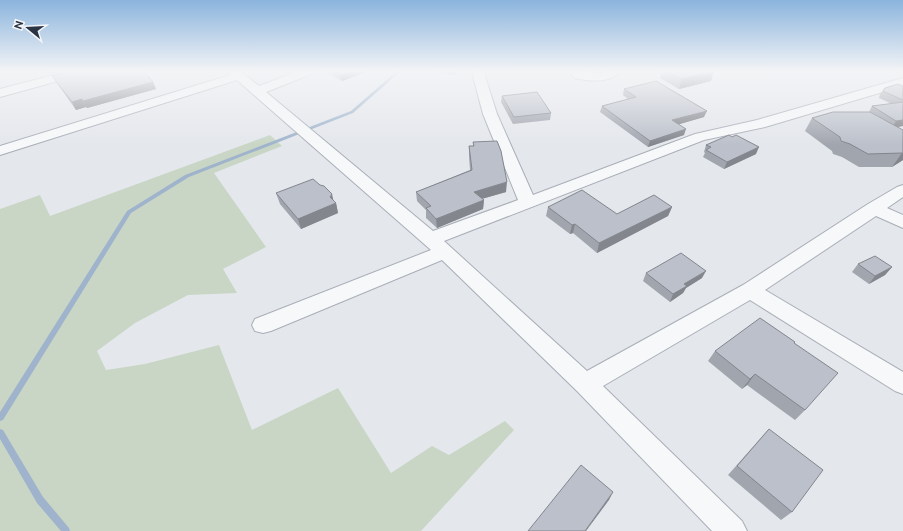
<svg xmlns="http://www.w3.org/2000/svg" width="903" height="531" font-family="Ubuntu,sans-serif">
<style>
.green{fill:#c9d6c5}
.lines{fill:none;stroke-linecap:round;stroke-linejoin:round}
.stream{fill:#9fb4cc;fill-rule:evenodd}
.minor-casing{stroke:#a9aeb7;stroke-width:2}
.minor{fill:#f7f8fa;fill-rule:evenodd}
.wall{fill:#a1a5ae}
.shaded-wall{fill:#83868d}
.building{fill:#bbc0ca;stroke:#83868d}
</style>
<rect width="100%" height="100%" fill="#e4e7ec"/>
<!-- green -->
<polygon class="green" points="270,135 282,146 214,173 266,247 223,269 237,293 188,295 135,323 97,351 106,370 145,364 219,345 252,430 338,388 391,473 432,446 449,455 505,421 514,430 421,531 0,531 0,209 40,195 50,216"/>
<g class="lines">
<!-- stream -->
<g class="stream">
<polygon points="397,71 401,71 353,113 189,177 131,213 3,420 0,421 0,412 127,211 185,175 351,111"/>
<polygon points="0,429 3,430 43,497 69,528 70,531 61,531 37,503 0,439"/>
</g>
<defs>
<g id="minor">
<polygon points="69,71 89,71 87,73 0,97 0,89"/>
<polygon points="227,71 240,71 259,86 299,71 316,71 314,73 266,92 433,231 518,200 483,114 473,76 474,71 486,71 485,76 497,114 533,195 695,134 757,120 903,78 903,86 765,127 704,140 444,241 587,371 743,285 868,204 897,187 903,185 903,197 887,208 903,215 903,228 876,216 765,290 903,372 903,394 895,391 750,300 603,386 742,521 747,531 712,531 577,391 442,260 271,331 263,333 255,331 252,325 255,319 431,250 237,80 0,155 0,146 230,75"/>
<path d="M578,71L602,73L606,71H621C610,84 588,81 574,78L572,75L574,72Z"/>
</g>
</defs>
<!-- minor casing -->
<use href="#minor" class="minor-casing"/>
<!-- minor -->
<use href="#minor" class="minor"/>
</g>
<!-- wall -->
<g class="wall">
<polygon points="325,71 364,71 364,73 342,81"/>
<polygon points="426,71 457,71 454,75"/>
<polygon points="661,71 714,71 711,81 679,89 660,78 661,75 660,74"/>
<polygon points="52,76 153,82 156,89 87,108 86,107 76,110 57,83"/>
<polygon points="903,86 903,126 897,127 903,160 892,167 859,167 842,157 833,154 832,151 805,131 812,118 869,112 872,106 892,104 879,98 880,94 885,88"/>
<polygon points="624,89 704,117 679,124 684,135 648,147 600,112 602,106 628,99 623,95"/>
<polygon points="502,96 551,113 550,120 513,124 501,102"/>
<polygon points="473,142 506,192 482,199 484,200 483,209 437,228 426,218 426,210 417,201 416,192 470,170 469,156 469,146 473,146"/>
<polygon points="706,145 756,154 724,169 703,157 705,153 704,152"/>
<polygon points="276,193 333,200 336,203 338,213 301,229 280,204"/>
<polygon points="548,207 617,214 672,207 668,216 597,253 573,233 570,234 546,216"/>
<polygon points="858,264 892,267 885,275 869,284 852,272"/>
<polygon points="646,273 702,278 686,288 683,293 670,302 643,281"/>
<polygon points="794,344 805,410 795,420 747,385 742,389 708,361 715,351"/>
<polygon points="769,429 792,512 781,520 728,475"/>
</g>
<!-- shaded-wall -->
<g class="shaded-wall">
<polygon points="48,71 63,71 50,74"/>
<polygon points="352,71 364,71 364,73 342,81 341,75"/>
<polygon points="454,71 457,71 454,75"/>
<polygon points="714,71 711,81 679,89 682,79"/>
<polygon points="153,82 156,89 87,108 83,101"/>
<polygon points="82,99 86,107 76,110 72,102"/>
<polygon points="707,111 704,117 670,127 672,120"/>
<polygon points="903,120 903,126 892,128 896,121"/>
<polygon points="686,129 684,135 648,147 650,141"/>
<polygon points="759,147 756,154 724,169 727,162"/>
<polygon points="902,153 903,153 903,160 892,167"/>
<polygon points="507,182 506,192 474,201 474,192"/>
<polygon points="332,194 334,203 336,203 338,213 301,229 298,219 330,197"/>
<polygon points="484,200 483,209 437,228 436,219"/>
<polygon points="672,207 668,216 597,253 599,243"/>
<polygon points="575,224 573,233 570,234 572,225"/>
<polygon points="892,267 885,275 869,284 875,276"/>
<polygon points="706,271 702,278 686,288 683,293 670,302 673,294 684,284"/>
<polygon points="755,374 747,385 742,389 750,379"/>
<polygon points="613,492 609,500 586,531 585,531"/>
</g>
<!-- building -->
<g class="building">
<polygon points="70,71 144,71 153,82 83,101 82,99 72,102 52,76"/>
<polygon points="334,71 352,71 341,75"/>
<polygon points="667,71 714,71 682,79"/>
<polygon points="656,81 707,111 672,120 686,129 650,141 602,106 636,97 624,89"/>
<polygon points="898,84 903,86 903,100 883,91 885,88"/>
<polygon points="537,92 551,113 514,117 502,96"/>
<polygon points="903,102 903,120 896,121 872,106"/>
<polygon points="833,112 870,112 903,130 903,153 902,153 868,154 850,144 841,141 840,137 812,118"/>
<polygon points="729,135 732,137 736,135 759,147 727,162 706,150 711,147 706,145"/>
<polygon points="497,141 501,151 507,182 474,192 484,200 436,219 426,208 431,206 416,192 472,170 469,146 474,146 473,142"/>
<polygon points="313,179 320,185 324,186 332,194 330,197 336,203 298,219 276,193"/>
<polygon points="582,190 617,214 654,195 672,207 599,243 575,224 572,225 548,207"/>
<polygon points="681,253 706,271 684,284 687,286 673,294 646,273"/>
<polygon points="875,256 892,267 875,276 858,264"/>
<polygon points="760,318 795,342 794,343 838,373 805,410 755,374 750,379 715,351"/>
<polygon points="769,429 823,470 792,512 737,466"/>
<polygon points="581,465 613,492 585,531 528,531"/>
</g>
<!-- sky -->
<linearGradient id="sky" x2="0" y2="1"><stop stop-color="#8bb4dd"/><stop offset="0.49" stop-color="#f3f4f6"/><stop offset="1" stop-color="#f3f4f6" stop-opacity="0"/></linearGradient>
<rect width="903" height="145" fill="url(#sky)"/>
<!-- north arrow -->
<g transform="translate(28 28) rotate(288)" stroke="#f4f6f9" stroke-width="3" paint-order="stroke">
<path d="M0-3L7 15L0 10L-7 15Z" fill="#2b3445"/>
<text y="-6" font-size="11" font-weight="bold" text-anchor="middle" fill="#2b3445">N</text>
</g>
</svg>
